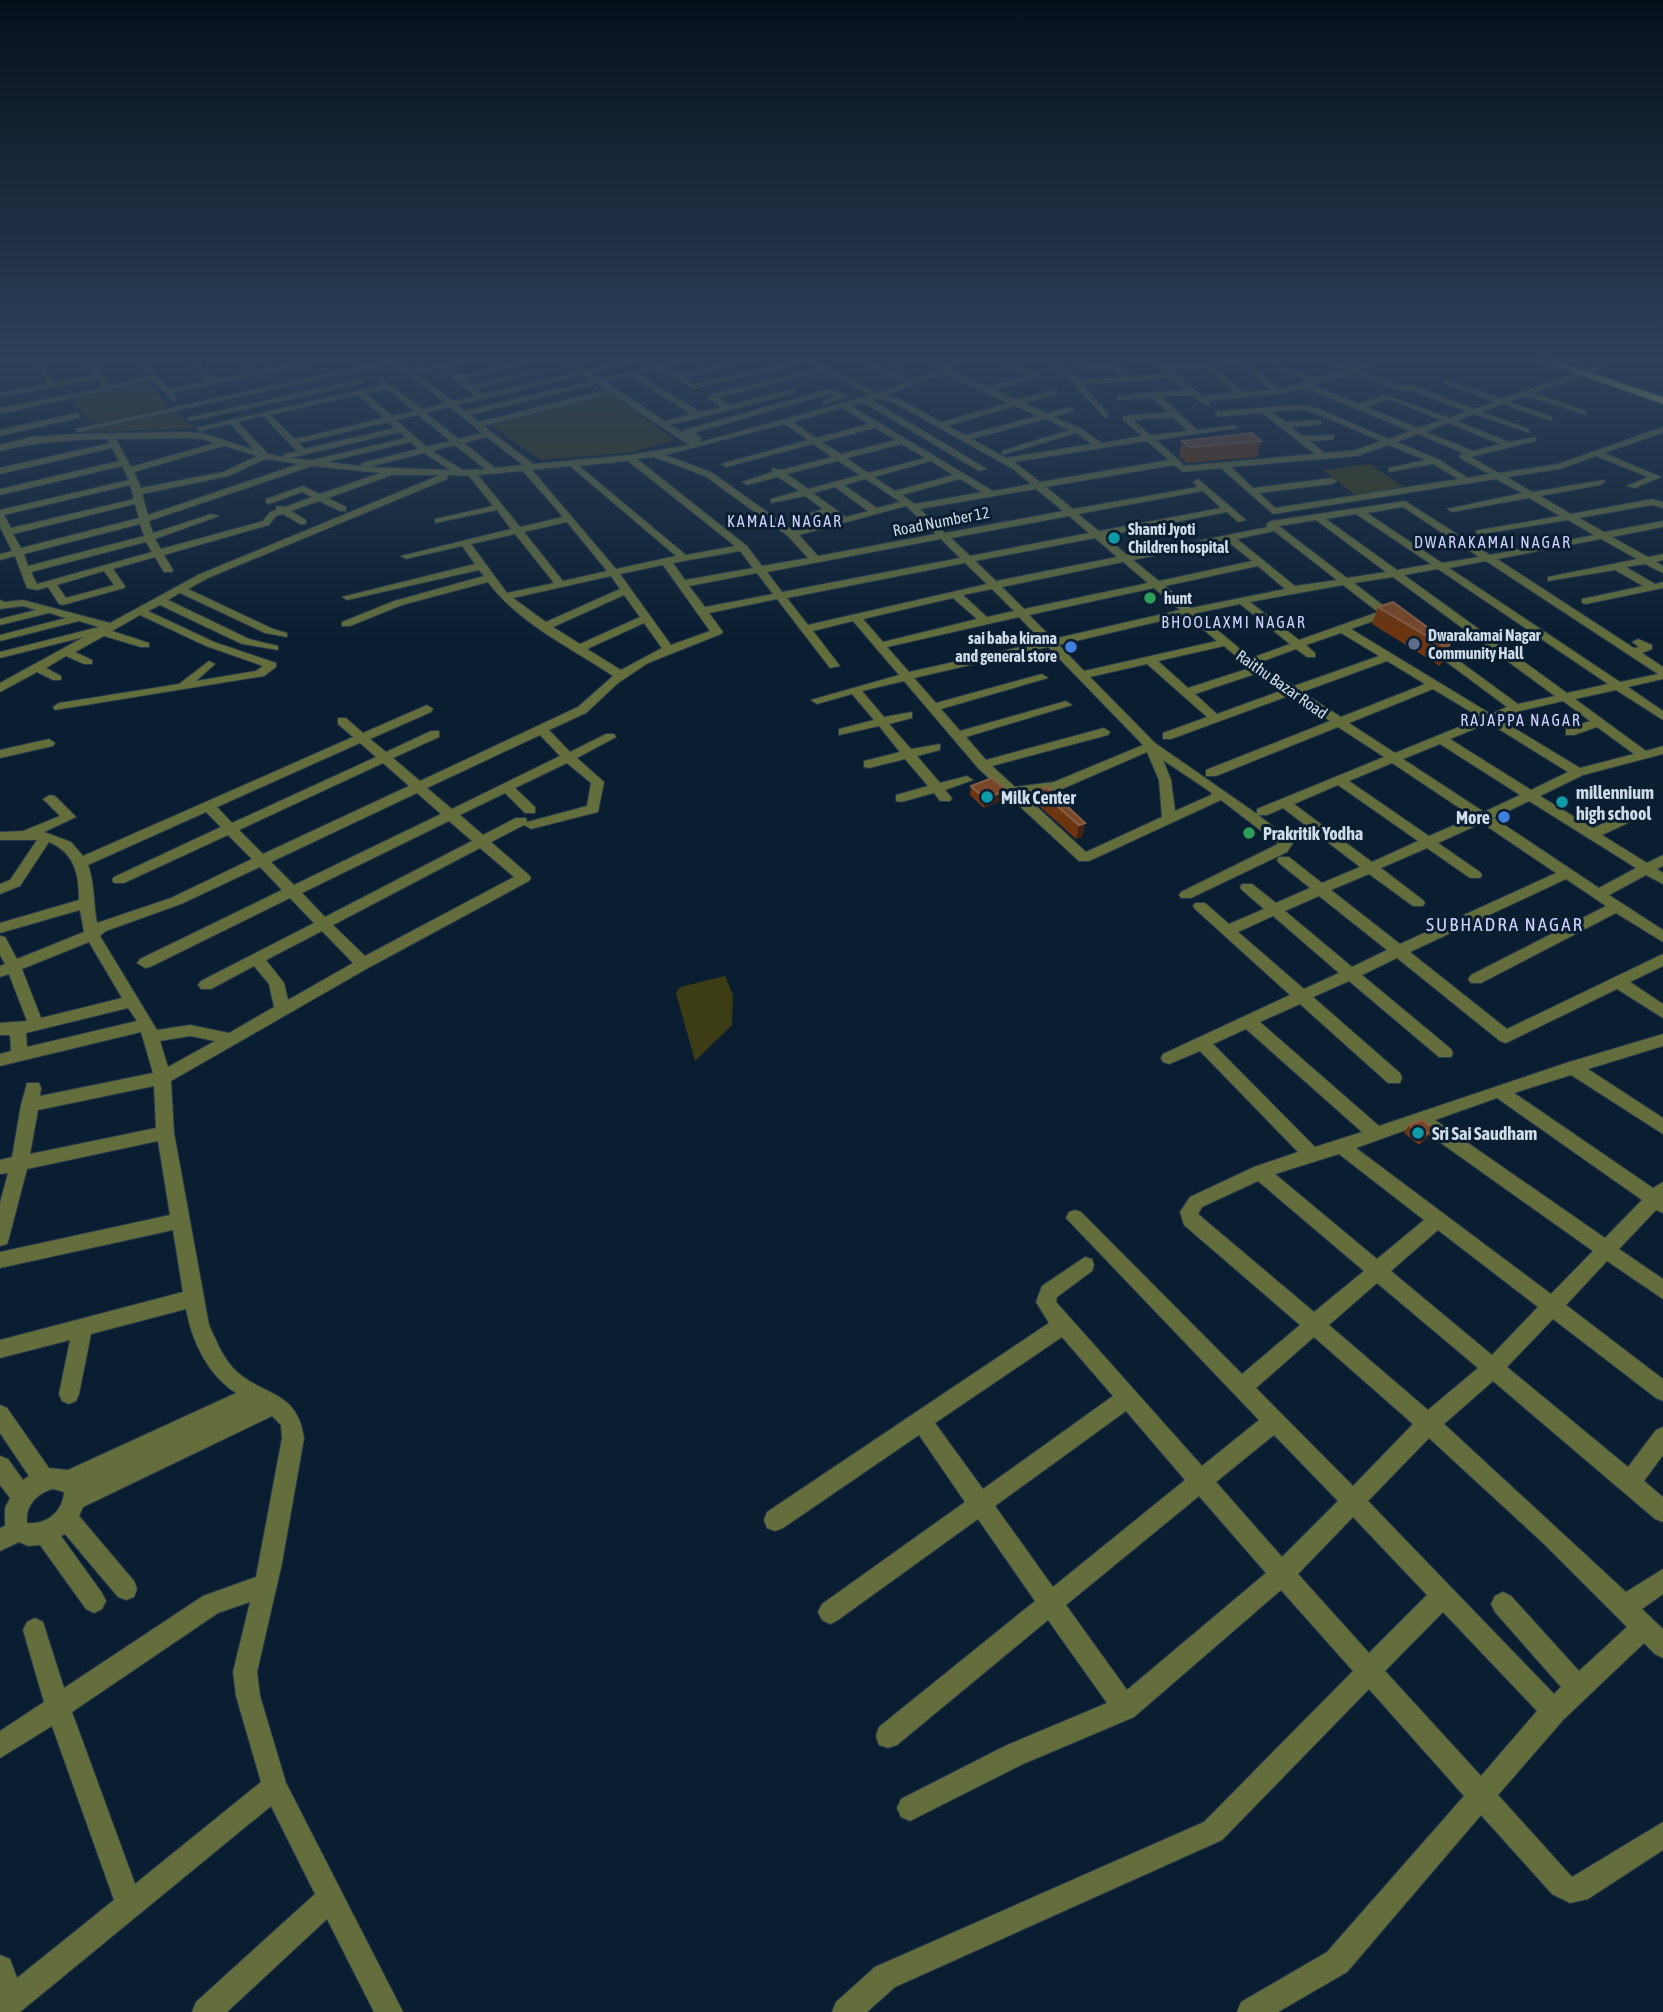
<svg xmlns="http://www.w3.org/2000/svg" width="1663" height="2012" font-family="'Asap Condensed',sans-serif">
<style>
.green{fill:#3c3d14}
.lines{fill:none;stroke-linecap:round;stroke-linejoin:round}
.minor-casing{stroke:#26394b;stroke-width:2}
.highway-casing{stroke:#26394b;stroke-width:3}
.minor{fill:#636e3c;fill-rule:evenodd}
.highway{fill:#c8e15a;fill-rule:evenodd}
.wall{fill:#6d3510}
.shaded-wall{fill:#412414}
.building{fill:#784728;stroke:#865e46;stroke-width:2}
.culture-dot{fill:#0f9aa8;stroke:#0a1e31;stroke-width:2.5}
.leisure-dot{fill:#2e9e5b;stroke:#0a1e31;stroke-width:2.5}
.service-dot{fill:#5c6f8a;stroke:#0a1e31;stroke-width:2.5}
.shop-dot{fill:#3f7fe0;stroke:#0a1e31;stroke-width:2.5}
.labels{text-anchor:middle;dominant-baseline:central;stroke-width:6;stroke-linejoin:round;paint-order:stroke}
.far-neighbourhood-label{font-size:16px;letter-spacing:2px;fill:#d0d2fe;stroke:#0a1e31}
.far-street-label{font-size:16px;fill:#cfdce9;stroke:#0a1e31}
.far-poi-label{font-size:16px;font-weight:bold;fill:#cfdce9;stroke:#0a1e31;text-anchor:start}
.poi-label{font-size:18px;font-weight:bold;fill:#cfdce9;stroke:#0a1e31;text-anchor:start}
.neighbourhood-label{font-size:19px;letter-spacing:2px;fill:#d0d2fe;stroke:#0a1e31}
</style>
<rect width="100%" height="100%" fill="#0a1e31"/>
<!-- green -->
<g class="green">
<polygon points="149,382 168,407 91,424 72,398"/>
<polygon points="611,395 675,440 634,452 541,460 491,425"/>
<polygon points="165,413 178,413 193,428 75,433"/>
<polygon points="1370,464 1405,488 1355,495 1323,470"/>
<polygon points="725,976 733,995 732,1025 695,1061 676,993 680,987"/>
</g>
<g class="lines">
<defs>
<g id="minor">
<polygon points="0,358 7,358 0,361"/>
<polygon points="30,358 38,358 55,382 94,375 81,358 89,358 111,386 149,376 134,358 142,358 169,389 207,381 186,358 194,358 214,380 250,372 235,358 244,358 257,371 319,358 335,358 172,393 177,399 173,401 153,380 0,414 0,408 104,388 97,379 0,397 0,393 48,383"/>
<path d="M398,358H413L402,362L413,370L469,358H484L448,367L459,376L527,360L531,362L464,380L472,385L541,369L545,371L476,389L483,394L578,372L558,358H567L586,370L626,360L623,358H633L637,361L591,373L599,379L686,358H700L666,367L678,374L745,358H759L684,378L695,384L800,358H810L878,393L931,372V369L960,358H971L948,370L988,387L1029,376L991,358H1002L1040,376L995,390L1017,400L1056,390V394L1024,403L1047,413L1073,407V411L1054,417L1080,428L1102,443L1142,436L1123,420V416L1168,412L1152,398L1121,400H1118V396L1185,390L1171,378L1082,385L1108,413V417L1105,418L1049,358H1057L1078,380L1122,377L1112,367L1084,369L1080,367L1107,363L1102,358H1111L1131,376L1166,373L1150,358H1159L1167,365L1249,358L1251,360L1246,362L1280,389L1310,381L1280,370V366L1318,378L1343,370L1313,358C1327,358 1341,368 1353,367C1367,366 1378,358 1393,358L1359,370L1403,386L1412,385L1474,409L1494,402L1444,383V379L1502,399L1594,366L1605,358H1614L1600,370L1534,393L1586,411V415L1526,396L1510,402L1552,417V421L1502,404L1482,412L1529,429V433L1474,414L1456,421L1509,442L1536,437V441L1471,457L1499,473L1558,464L1663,427V433L1604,453L1661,477L1635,488L1627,486L1648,477L1596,456L1560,469L1507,477L1532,492L1603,480L1605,482L1600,485L1540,496L1571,514L1652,499L1663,502V508L1652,505L1579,518L1604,532L1663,521V527L1612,537L1648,557L1663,554V560L1656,562L1663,566V573L1645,564L1626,567L1655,584L1663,582V588L1586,604L1582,603V599L1643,586L1615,570L1548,581V577L1637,559L1601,539L1497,559L1634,648L1639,647L1632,642L1638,639L1652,645V649L1642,653L1663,667V679L1628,687L1663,711V720L1616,690L1575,699L1646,751L1663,746V754L1583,775L1540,796L1593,828L1635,809H1645V815L1602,835L1647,863L1663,855V866L1657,869L1663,873V884L1646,875L1609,895L1663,930V942L1616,913L1481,983H1471L1468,979L1471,975L1606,906L1566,879L1410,952L1507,1029L1663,954V966L1630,982L1663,1004V1018L1617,989L1506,1043L1500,1041L1397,958L1362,975L1451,1049L1453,1053L1451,1057H1439L1349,981L1313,997L1400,1073L1402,1078L1400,1083H1388L1300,1004L1260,1022L1379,1126L1566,1063L1663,1034V1046L1588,1069L1663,1118V1134L1571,1075L1514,1093L1653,1188L1663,1182V1213L1656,1210L1619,1249L1663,1279V1299L1607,1261L1566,1305L1663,1379V1401L1656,1398L1553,1319L1507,1367L1628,1467L1656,1430L1663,1427V1455L1644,1481L1663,1497V1522L1655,1519L1493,1381L1444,1424L1626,1592L1663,1569V1594L1642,1609L1663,1629V1658L1655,1654L1644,1643L1563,1720L1498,1795L1572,1877L1663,1822V1850L1588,1899L1570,1903L1552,1894L1481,1815L1347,1972L1278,2012H1237L1241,2002L1327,1952L1464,1796L1369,1689L1222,1840L895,1987L867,2012H832L836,2002L875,1967L1204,1822L1353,1671L1281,1590L1134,1717L1023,1764L910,1821L901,1817L897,1808L901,1799L1005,1746L1107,1703L1048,1620L897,1745L888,1748L879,1745L876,1736L879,1727L1035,1601L978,1519L838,1620L830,1624L822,1620L818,1612L822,1604L965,1502L919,1435L783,1528L775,1531L767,1528L764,1520L767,1512L1049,1323L1036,1302L1042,1286L1085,1257L1092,1259L1094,1265L1092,1271L1057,1297L1056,1302L1202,1466L1259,1420L1066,1218L1069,1212L1075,1210L1081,1212L1242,1374L1300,1325L1184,1225L1180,1212L1190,1197L1254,1167L1298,1152L1200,1051L1169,1064L1163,1062L1161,1058L1163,1054L1290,995L1195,909L1193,906L1195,903H1205L1229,924L1264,909L1242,890L1240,887L1242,884H1252L1276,903L1310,888L1279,863L1277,860L1279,857H1289L1322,883L1360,867L1283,808L1267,815H1258L1291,840L1293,843L1287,852L1191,898H1181L1179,895L1181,892L1278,844L1221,800L1089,861H1079L978,768L904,681L862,691L884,717L912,712V718L889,724L911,749L940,744V750L917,756L940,783L967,776L973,780L945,790L952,798L950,801H940L934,793L901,802L896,801V795L928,786L905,759L869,768L864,767V761L900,752L879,726L839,735V729L874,720L852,694L817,704L811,700L899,675L853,621L813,631L840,666L830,668L777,599L709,613L723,632L721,634L648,663L618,683L586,713L549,730L570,752L606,734H614L616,737L577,758L604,782L598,812L531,829L524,825L491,842L529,875L531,878L529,881L368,968L171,1081L174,1133L209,1325C216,1340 222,1356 233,1368C261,1397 297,1388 304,1438L282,1563L257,1672L260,1696L286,1783L403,2012H374L327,1919L227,2012H192L196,2002L315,1894L271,1806L20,2012H0V1955L10,1959L17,1978L114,1900L52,1726L0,1758V1731L44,1702L23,1630L27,1622L35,1618L43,1622L64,1688L203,1596L256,1577L282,1438L281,1425L272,1416L83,1507L79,1516L134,1581L137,1589L134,1597L126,1600L118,1597L65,1534L61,1536L102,1593L106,1601L102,1609L94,1613L86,1609L40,1545L28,1546L19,1542L0,1551V1528L5,1526V1508L10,1498L0,1485V1456L8,1459L23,1480L29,1476L0,1433V1405L7,1408L49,1468L68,1470L236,1393C208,1375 192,1342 186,1309L91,1334L79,1394L76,1401L69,1404L62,1401L59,1394L70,1340L0,1358V1340L183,1292L173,1230L0,1268V1252L170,1215L158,1141L27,1169L9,1238L7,1244L0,1246V1203L8,1173L0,1174V1160L12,1157L21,1105L27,1083H39L41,1088L40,1096L153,1073L141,1032L0,1066V1054L11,1051L10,1035H0V1023L27,1021L9,974L0,977V966L5,964L0,955V936L5,937L17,959L84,932L80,910L0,933V923L79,900C79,875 75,853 49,842L20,886L0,894V884L10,880L37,840H0V832L23,831L60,816L43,799L50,795L55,796L76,817L44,832L71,842L83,856L353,737L338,724V718H346L363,733L427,705L433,709L431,712L370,739L386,752L431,731H439V737L393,758L420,781L578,707L613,676C571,648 518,623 488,582L402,605L350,626H342V622L394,601L484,576L479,570L347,600L342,597L475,564L462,546L406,559L401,556L511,529L497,510L435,523V519L493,506L469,476L448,475L447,479L208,578L188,589L273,629L287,633V637L265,633L180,593L168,600L249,639L278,646V650L242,644L160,605L148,611L214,642L276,663V667L264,676L55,710L53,707L59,703L179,684L209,661L215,664L196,681L256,671L263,666L206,646L140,615L112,631L149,643V647H141L104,636L75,652L92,660V664H84L66,656L46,668L61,676V680H53L37,672L0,692V683L84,637L0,658V652L99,627L79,621L0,641V635L66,618L49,613L0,625V619L36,610L23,606L0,609V600L5,602L23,600L110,623L200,574L440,475H392L328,498L346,507V511H340L319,501L291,511L306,520V524H300L283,514L276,516L269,525L164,555L173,570L172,572H164L155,557L113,569L125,586L124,588L63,605L59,604L48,587L37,590L27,588L15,556L0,560V554L12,551L0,527V510L129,480L122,466L0,495V489L119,461L112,448L0,474V468L110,443L107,439C70,440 36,442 0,451V445L31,437L72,434L184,432L203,433L254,450L231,424L200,431L196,428L382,385L377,380L381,378L422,409L445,403L394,363L79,432L75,429ZM805,362L817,368L708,395V399L721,407L700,412L638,374L658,369L694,389ZM1238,363L1271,390L1244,392L1212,366ZM1203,367L1235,393L1202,396L1172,370ZM440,369L476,396L453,401L417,374ZM823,371L871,395L701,442V438L694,433L829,394L836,396L823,401V405L848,396L829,389L684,430V433L670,425L796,393L793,389L729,405L718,398ZM942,373L1008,403L941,422L900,399L886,396ZM1351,373L1400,391L1409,390L1466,411L1449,418L1386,395L1359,404L1313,385ZM583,375L591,381L465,411L458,405ZM630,376L691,414L665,421L605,382ZM597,384L606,390L479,422L470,415ZM1305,388L1410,431L1389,439L1317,408L1299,405L1218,411L1214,414L1218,417L1262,413L1315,454L1183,466L1182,463L1156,440L1238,428L1234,425L1197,430L1161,397L1191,395L1206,406L1210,404L1207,401L1286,393ZM387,389L414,411L392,416L366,393ZM611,394L689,445L630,455L533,464L484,426ZM358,395L384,418L295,439L270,415ZM878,398L894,403L1013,469L1031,484L993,491L851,406L864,403L979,471L987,469L872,400ZM1387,400L1394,401L1441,420L1418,428L1366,407ZM1015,406L1038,416L965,435L948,426ZM450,407L482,433L459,439L426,413ZM843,408L869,424L816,438L793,422ZM1299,409L1312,412L1381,441L1356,450L1325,453L1310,441L1331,440L1334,439V435L1303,436L1291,427L1318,425L1321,424V420L1285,422L1272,412ZM418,415L450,441L427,447L396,420ZM263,416L297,451L284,454L283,457L268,454L238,422ZM1173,417L1188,431L1150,435L1133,420ZM1046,419L1069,430L1002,451V455L1076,433L1092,444L1006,458L972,439ZM388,422L395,428L304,449L299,443ZM1448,423L1500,444L1473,451L1426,432ZM785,424L808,440L721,464L726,467L813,444L832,457L781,470L772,468V472L742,482L747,485L778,477L799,491L771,499V503L805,496L823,509L796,518V522L829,514L837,519L794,531L711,472L665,455ZM875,428L896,440L841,454L822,442ZM400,432L406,438L312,460L290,458ZM1418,434L1463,453L1459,456L1460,458L1489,474L1468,478L1438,459L1397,442ZM487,437L523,465L495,468L464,443ZM184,438L202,439L215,443L131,467L116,439ZM1147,441L1169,460L1040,482L1014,462ZM411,442L418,449L362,463L361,466L327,462ZM902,444L925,458L868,473L847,458ZM455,445L485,469L463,470L432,451ZM1389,445L1425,460L1389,468V472L1433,464L1458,479L1275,508L1259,493L1332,484L1337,481L1332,478L1253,488L1231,467L1357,456ZM224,446L257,456L223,472L141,488L134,472ZM424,453L450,470L369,467ZM654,457L705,476L788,536L808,558L762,566L747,546L637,459ZM265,459L299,464L148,515L142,494L229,476ZM628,461L735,546L686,555L579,466ZM838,461L860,475L808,489L787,474ZM931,461L953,475L895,491L874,477ZM1174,465L1183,472L1221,468L1273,514L1496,479L1522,493L1447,509L1452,512L1529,498L1560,516L1479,530L1476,531V535L1568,520L1594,535L1490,555L1405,501L1271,521L1266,524L1268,527L1127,555L1105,536L1227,512L1238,522L1246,520L1198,479L1193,482L1198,487L1073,509L1046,487ZM312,466L380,473L320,494L303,486L266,499V503L269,504L302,492L312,497L285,507L277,506L276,510L270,512L263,521L161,549L155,539L219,516L211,514L153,533L149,521ZM570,466L676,556L616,569L532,470ZM523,471L563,517L520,527L478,475ZM866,479L900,502L877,508L844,485ZM960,479L982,492L915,504L902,495ZM130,485L134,499L11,528L4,515ZM835,487L868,511L846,517L813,493ZM1036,489L1063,511L945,533L920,509ZM1203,491L1221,508L1099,531L1078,514ZM135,504L139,518L21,548L13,534ZM906,506L936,534L818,556L799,535ZM1403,507L1479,557L1442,563L1367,513ZM1356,514L1431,564L1397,570L1326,519ZM1069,516L1089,533L970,556L951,538ZM1316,520L1386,572L1347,578L1279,526ZM567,522L607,571L563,581L524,532ZM140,524L144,536L28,566L24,554ZM1274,531L1337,580L1295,586L1237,539ZM515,534L554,583L507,593L471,544ZM1095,538L1117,557L996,581L975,561ZM941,539L960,558L782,592L767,572ZM1227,541L1252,561L1159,581L1133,560ZM146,542L152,552L37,584L31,572ZM740,551L753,568L685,580L673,563ZM1486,561L1658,674L1620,682L1449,568ZM1123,562L1148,583L1024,609L1002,587ZM965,563L987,584L808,625L787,598ZM663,565L710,631L671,645L620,574ZM1258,566L1285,589L1191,608L1165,586ZM1438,569L1608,684L1567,693L1404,575ZM104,571L114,585L66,598L57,585ZM757,573L773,594L705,607L689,586ZM611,576L620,589L546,622L513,598ZM1393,577L1555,696L1518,704L1433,642H1425V646L1507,707L1491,714L1351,629L1385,617L1390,621H1398V617L1354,583ZM1343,585L1378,612L1299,640L1250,602ZM1154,588L1180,610L1053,639L1029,615ZM992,589L1014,611L987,617L963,595ZM624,595L640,617L580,644L553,627ZM953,598L977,619L883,642L863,619ZM1240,604L1290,644L1251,658L1197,613ZM1186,615L1217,641L1084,671L1059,645ZM1019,617L1043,642L909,672L887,647ZM644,623L662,648L621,670L587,649ZM1341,633L1379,656L1294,686L1258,663L1296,649L1307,657H1315V653L1306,645ZM1224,646L1250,668L1188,688L1158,661ZM1048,647L1143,745L1054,782L1015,787L992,766L1108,735L1110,732L1104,728L986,760L966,737L1072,705L1066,701L960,731L941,709L1048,678L1042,674L936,703L914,678ZM1387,661L1425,684L1341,717L1302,692ZM1147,664L1207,717L1163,733V739H1171L1291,695L1330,721L1206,770V776H1216L1338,727L1384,757L1257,809V814L1155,743L1090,677ZM1258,673L1283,690L1217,714L1195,694ZM1433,689L1481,718L1395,753L1349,723ZM1563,701L1590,721L1566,729V735H1574L1597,727L1634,754L1580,768L1499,719L1520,711ZM1489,723L1568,772L1531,790L1450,739ZM540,735L560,756L452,809L427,788ZM360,743L376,757L232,823L217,807ZM1440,744L1520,795L1484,812L1403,759ZM1147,752L1159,780L1162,817L1086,852L1023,794L1062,789ZM1163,760L1212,793L1211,795L1175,811L1171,780ZM383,763L409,786L263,854L239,830ZM567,763L591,783L587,806L527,822L526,818H516L483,835L460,815L505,793L525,813H535V807L515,788ZM1392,763L1473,817L1429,836L1349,781ZM1338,785L1418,841L1372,862L1294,804ZM417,793L441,814L294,885L271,862ZM1529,801L1636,868L1599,888L1494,818ZM206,812L221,827L114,877L112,880L114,883H124L228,835L252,859L171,898L97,923C93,903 95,883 88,865ZM449,821L472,841L325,917L302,893ZM1482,823L1556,873L1400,944L1331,890L1369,874L1413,906H1423L1425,903L1423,900L1381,868L1427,848L1470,878H1480L1482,875L1480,872L1438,843ZM480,848L514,877L365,956L333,925ZM260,867L282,890L140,959L137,963L145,968L150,967L290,898L314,923L201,981L198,985L201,989H211L254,966L269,984L274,1007L229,1033L190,1025L157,1030L100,936L106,931L181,904ZM1319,896L1387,950L1352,967L1285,911ZM1273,916L1339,973L1304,989L1238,932ZM322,931L353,963L288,1000L284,983L266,960ZM89,942L122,998L41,1018L22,969ZM128,1008L137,1021L27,1047L26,1033ZM1246,1029L1362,1132L1315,1147L1213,1044ZM190,1036L215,1041L168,1067L160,1041ZM154,1086L156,1128L30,1154L38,1110ZM1497,1098L1642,1200L1605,1238L1435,1120ZM1417,1126L1593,1251L1551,1294L1356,1148ZM1339,1154L1424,1220L1377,1259L1275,1174ZM1258,1181L1364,1271L1314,1312L1198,1214L1202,1207ZM1438,1230L1538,1307L1492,1355L1391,1271ZM1377,1283L1478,1368L1428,1410L1329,1325ZM1062,1337L1113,1396L983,1489L935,1423ZM1314,1337L1413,1424L1353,1486L1256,1388ZM1126,1411L1185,1480L1053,1587L995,1506ZM1274,1435L1338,1501L1282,1557L1216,1482ZM1429,1438L1542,1542L1627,1627L1579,1671L1511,1596L1503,1592L1495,1596L1491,1604L1495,1612L1561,1687L1554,1694L1368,1501ZM53,1489L64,1492C63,1512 46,1525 27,1523C25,1506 37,1493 53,1489ZM1199,1496L1266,1573L1127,1690L1066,1605ZM1353,1517L1427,1595L1369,1653L1298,1574ZM250,1602L233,1672L236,1696L261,1782L135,1884L72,1712L218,1613ZM1443,1612L1537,1711L1481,1776L1385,1671Z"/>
<polygon points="856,358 866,358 905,379 898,381"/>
<polygon points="1256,358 1291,358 1273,364"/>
<polygon points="361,379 364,383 191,421 187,418"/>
<polygon points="76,413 79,414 79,418 0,436 0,430"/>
<polygon points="49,739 55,743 53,746 0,758 0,750"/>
</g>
<polygon id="highway" points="1532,358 1547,358 1663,397 1663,404"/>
</defs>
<!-- minor casing -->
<use href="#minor" class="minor-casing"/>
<!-- highway casing -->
<use href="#highway" class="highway-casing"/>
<!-- minor -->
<use href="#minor" class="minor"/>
<!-- highway -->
<use href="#highway" class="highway"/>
</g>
<!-- wall -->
<g class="wall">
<polygon points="885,358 952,358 904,376 884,365"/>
<polygon points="1182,441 1261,441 1257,457 1186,463 1179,456"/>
<polygon points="1378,607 1450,644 1440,666 1372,624"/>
<polygon points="971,786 1005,799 984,808 970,795"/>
<polygon points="1039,790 1085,823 1082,837 1076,839 1037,804"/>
<polygon points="1409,1125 1428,1137 1419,1145 1404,1133"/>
</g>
<!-- shaded-wall -->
<g class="shaded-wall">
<polygon points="914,358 952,358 904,376 905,361"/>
<polygon points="1450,644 1443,662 1440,666 1447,648"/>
<polygon points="1006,790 1005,799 984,808 985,799"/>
<polygon points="1085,823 1082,837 1076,839 1079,825"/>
<polygon points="1433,1128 1428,1137 1419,1145 1425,1136"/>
</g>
<!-- building -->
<g class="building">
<polygon points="899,358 914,358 905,361"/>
<polygon points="1252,433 1261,441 1190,447 1182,441"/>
<polygon points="1393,602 1450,644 1447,648 1378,607"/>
<polygon points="992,778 1006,790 985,799 971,786"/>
<polygon points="1047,787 1085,823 1079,825 1039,790"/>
<polygon points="1422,1120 1433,1128 1425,1136 1409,1125"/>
</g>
<!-- sky -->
<linearGradient id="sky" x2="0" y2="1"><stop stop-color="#06101b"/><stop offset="0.56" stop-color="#2d415a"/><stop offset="1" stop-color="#2d415a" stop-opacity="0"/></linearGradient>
<rect width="1663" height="640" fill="url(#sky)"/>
<!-- markers -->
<g class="culture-dot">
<circle cx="1114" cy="538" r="7"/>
<circle cx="987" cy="797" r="7"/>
<circle cx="1562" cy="802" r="7"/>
<circle cx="1418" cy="1133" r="7"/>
</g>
<g class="leisure-dot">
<circle cx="1150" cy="598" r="7"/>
<circle cx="1249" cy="833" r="7"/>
</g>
<circle class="service-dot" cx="1414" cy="644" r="7"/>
<g class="shop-dot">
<circle cx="1071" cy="647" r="7"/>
<circle cx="1504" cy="817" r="7"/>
</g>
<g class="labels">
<!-- far-neighbourhood labels -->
<g class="far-neighbourhood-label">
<text x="785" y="521">KAMALA NAGAR</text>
<text x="1493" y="542">DWARAKAMAI NAGAR</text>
<text x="1234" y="622">BHOOLAXMI NAGAR</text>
<text x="1521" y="720">RAJAPPA NAGAR</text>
</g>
<!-- far-street labels -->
<g class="far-street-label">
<text transform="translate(941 521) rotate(-11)">Road Number 12</text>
<text transform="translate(1282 684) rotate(35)">Raithu Bazar Road</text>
</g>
<!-- far-poi labels -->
<g class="far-poi-label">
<text x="1128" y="529">Shanti Jyoti<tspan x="1128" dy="18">Children hospital</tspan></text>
<text x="1164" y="598">hunt</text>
<text x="1428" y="635">Dwarakamai Nagar<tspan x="1428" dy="18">Community Hall</tspan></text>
<text x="1057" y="638" text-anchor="end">sai baba kirana<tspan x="1057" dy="18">and general store</tspan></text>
</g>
<!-- poi labels -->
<g class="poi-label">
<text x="1576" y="792">millennium<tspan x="1576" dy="21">high school</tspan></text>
<text x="1001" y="797">Milk Center</text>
<text x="1490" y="817" text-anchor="end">More</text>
<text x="1263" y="833">Prakritik Yodha</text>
<text x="1432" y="1133">Sri Sai Saudham</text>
</g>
<!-- neighbourhood labels -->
<g class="neighbourhood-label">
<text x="1505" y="924">SUBHADRA NAGAR</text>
</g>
</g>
</svg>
